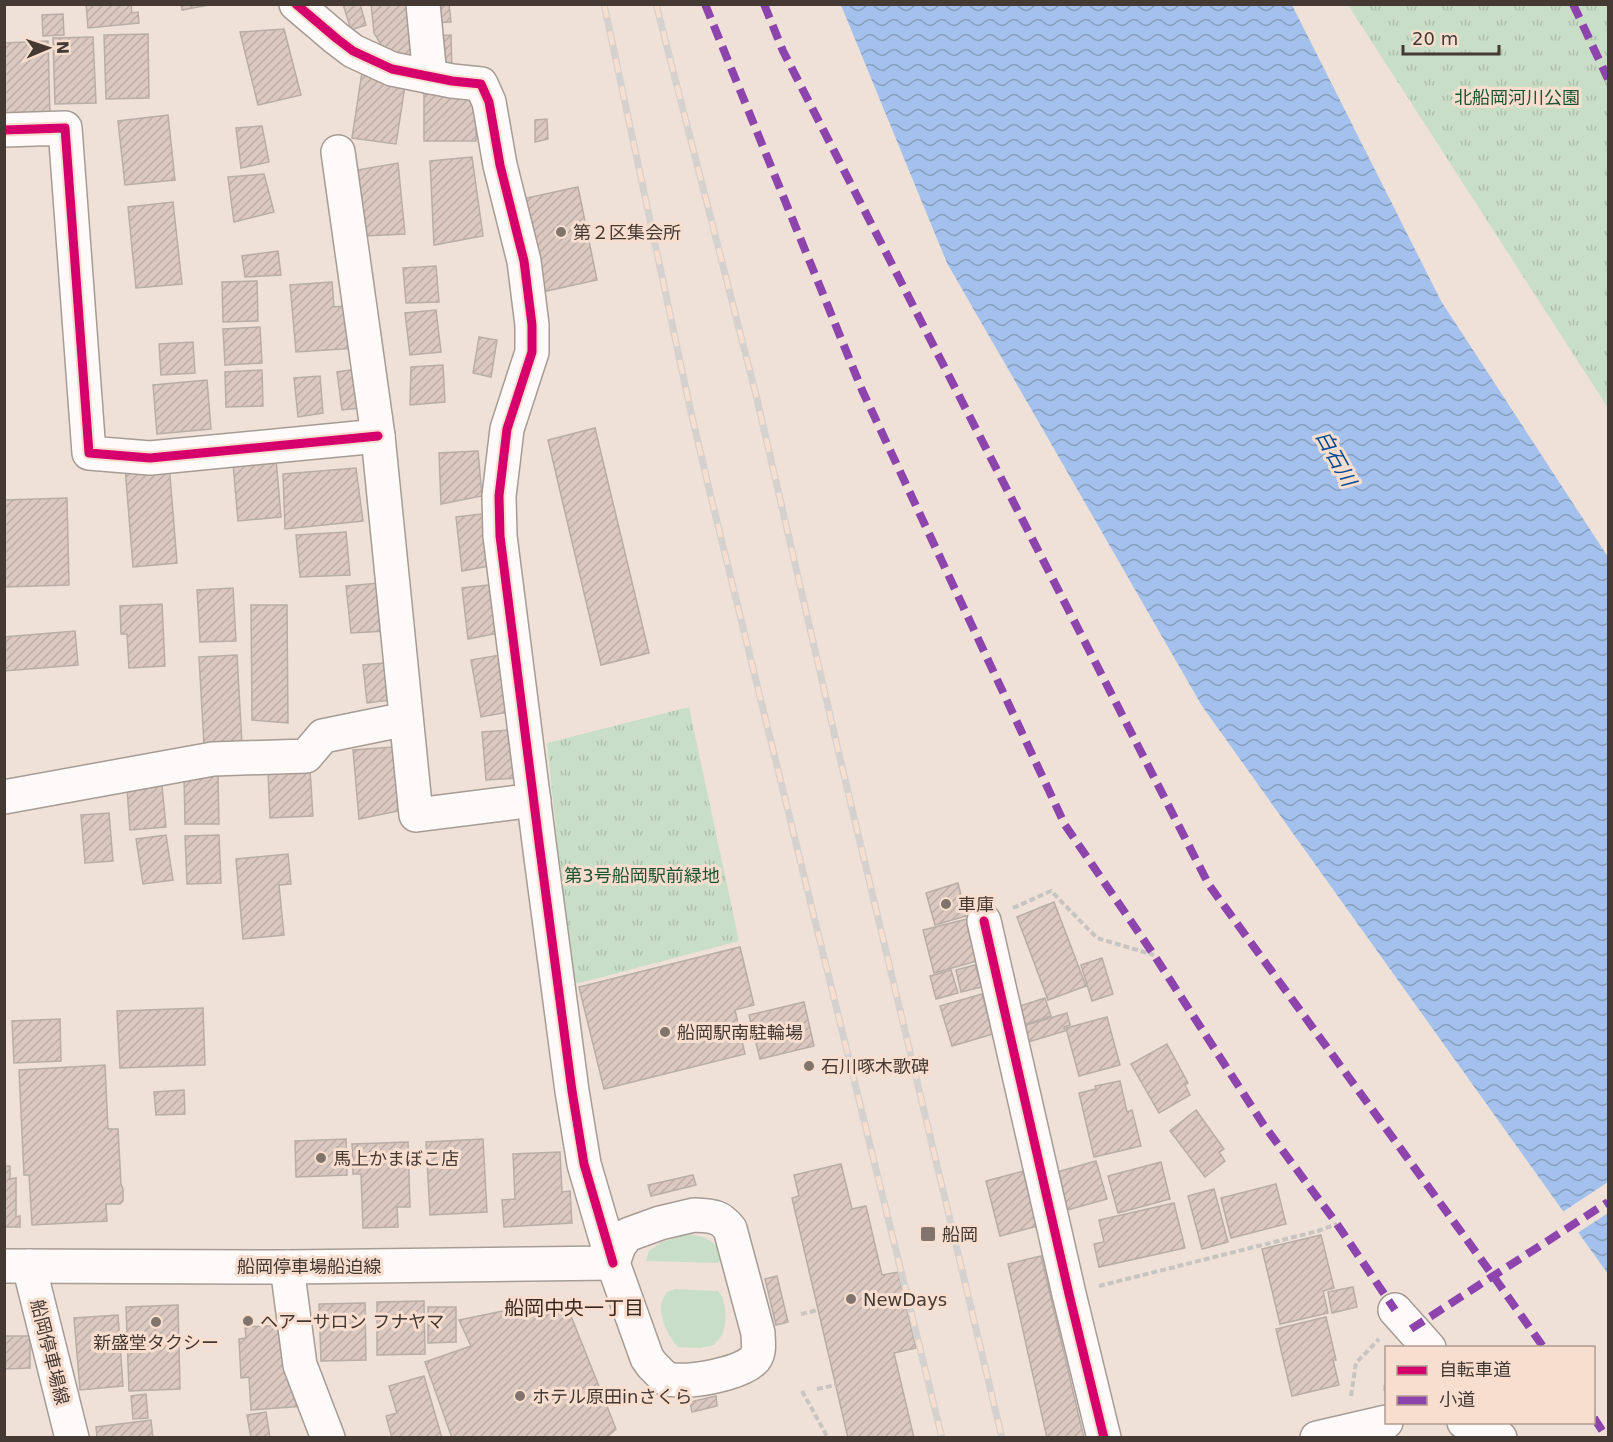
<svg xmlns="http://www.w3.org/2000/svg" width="1613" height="1442" font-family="'DejaVu Sans','Noto Sans JP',sans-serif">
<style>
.green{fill:#c9dec6}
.park{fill:url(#park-tufts)}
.water{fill:url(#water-waves)}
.pier{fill:#efe1d8}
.building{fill:url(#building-hatch);stroke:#b8ada7;stroke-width:1.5}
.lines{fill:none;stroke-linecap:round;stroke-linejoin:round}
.street-casing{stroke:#a69c95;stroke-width:36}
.secondary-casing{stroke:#a69c95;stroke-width:36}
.path{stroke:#c8c4c0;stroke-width:4;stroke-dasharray:6 3;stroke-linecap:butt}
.street{stroke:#fdfaf9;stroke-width:33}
.secondary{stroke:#fdfaf9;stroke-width:33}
.rail-casing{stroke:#d5d1cf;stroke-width:7}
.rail{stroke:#f8decf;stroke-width:4.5;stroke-dasharray:14;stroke-linecap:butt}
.quiet{stroke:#8e44ad;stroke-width:8;stroke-dasharray:15 8;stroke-linecap:butt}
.cycleway-casing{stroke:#f8decf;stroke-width:13}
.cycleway{stroke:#d6006c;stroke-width:9}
.poi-dot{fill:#80746d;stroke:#f8decf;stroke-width:2}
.labels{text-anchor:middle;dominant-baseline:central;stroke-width:6;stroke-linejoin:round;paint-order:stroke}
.park-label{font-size:18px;fill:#1c5432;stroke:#f8decf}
.poi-label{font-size:18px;fill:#443933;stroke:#f8decf;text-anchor:start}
.street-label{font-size:18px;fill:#443933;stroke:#f8decf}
.water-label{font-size:20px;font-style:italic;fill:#014791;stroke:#f8decf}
.neighbourhood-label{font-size:20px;fill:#3a271c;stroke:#f8decf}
</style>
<defs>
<pattern id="park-tufts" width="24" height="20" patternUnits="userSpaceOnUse" patternTransform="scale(1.5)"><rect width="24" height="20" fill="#c9dec6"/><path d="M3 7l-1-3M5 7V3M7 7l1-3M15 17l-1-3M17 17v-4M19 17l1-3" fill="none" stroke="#aebfab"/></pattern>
<pattern id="water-waves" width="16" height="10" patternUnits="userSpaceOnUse" patternTransform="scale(1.5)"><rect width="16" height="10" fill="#a3c1ec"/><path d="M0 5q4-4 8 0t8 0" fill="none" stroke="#869ec0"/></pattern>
<pattern id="building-hatch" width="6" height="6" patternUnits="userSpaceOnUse" patternTransform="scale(1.5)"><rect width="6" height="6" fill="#dbc9c1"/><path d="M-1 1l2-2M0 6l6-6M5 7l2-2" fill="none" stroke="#bdada6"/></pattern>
</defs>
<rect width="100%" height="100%" fill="#efe1d8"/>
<!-- green -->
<g class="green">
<path d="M688,1234C705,1236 718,1242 723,1259L717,1263L646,1261L649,1251L662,1242Z"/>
<path d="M675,1289L718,1291C726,1300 727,1317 724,1329C723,1335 718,1340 714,1345L700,1348L678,1347C668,1337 661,1320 661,1306C661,1301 665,1296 667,1292Z"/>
</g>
<!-- park -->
<g class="park">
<polygon points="1348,5 1608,5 1608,408"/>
<polygon points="689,707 739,941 572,985 547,743"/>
</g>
<!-- water -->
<polygon class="water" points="841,5 1292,5 1441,301 1608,557 1608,1274 1202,706 947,263"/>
<!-- pier -->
<polygon class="pier" points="1608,1182 1608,1213 1576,1234 1561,1213"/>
<!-- building -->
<g class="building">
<polygon points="86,4 131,4 132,13 138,12 139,23 88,28"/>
<polygon points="181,4 209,4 209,5 182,10"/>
<polygon points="343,4 360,4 366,25 351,30"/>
<polygon points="371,4 417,4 423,60 392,63 374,33"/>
<polygon points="432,4 449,4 451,22 433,23"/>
<polygon points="63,14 64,35 43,36 42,15"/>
<polygon points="284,29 301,95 258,105 240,32"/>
<polygon points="148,34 149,98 106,99 104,35"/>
<polygon points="451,35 452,71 435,71 434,36"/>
<polygon points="93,37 96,103 55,104 53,38"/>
<polygon points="48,41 50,117 4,119 4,43"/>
<polygon points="362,72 406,79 396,144 352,138"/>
<rect x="424" y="89" width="52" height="52"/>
<polygon points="168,115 175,180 125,185 118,121"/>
<polygon points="547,119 548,139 535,142 535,120"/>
<polygon points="262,126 269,162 241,168 236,128"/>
<polygon points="472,157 483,236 434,245 430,161"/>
<polygon points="398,163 405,234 365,236 357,170"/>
<polygon points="264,174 274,212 234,222 228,177"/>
<polygon points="578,187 597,280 542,292 522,199"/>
<polygon points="173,202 182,284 136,288 128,207"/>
<polygon points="278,251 281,275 245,277 242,256"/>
<polygon points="436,266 439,302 406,303 403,268"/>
<polygon points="257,281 258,321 223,322 222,282"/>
<polygon points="332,282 334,307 354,305 358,348 296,352 290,285"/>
<polygon points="436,310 441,352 410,355 405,313"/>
<polygon points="260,327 262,363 225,365 223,329"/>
<polygon points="479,337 497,340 491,377 473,373"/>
<polygon points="193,342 195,373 161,375 159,344"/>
<polygon points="443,365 445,402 410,405 411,367"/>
<polygon points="364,368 369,407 342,410 337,372"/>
<polygon points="262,370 263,406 226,407 225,372"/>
<polygon points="320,376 323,413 298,417 294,378"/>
<polygon points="207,380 211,429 157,434 153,385"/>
<polygon points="595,428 649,653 601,665 548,440"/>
<polygon points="478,451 482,496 441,504 439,453"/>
<polygon points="276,459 281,517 238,521 233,463"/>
<polygon points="169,463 177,563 133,567 125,467"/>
<polygon points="356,468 363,521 285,529 283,474"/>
<polygon points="67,498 69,585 4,587 4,500"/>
<polygon points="490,513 495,565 462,571 456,517"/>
<polygon points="346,532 350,575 300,577 296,535"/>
<polygon points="380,583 387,631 351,633 346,586"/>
<polygon points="497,584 504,632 468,639 462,588"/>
<polygon points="233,588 236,641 200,642 197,590"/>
<polygon points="162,604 165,666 129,668 127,634 121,634 120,606"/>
<polygon points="251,605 287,605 288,723 252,720"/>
<polygon points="75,631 78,665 4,671 4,637"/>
<polygon points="505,654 514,711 481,717 471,660"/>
<polygon points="237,655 242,744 204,745 199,657"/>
<polygon points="394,662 398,699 367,703 363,665"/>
<polygon points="511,730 518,778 486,780 482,732"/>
<polygon points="393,747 398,811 359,819 353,750"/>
<polygon points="310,770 313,816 270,818 268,772"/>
<polygon points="218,775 219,824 185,824 184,776"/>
<polygon points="162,786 166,827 130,830 127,789"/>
<polygon points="109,813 113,861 85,863 81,815"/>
<polygon points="166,835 173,880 143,884 136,839"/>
<polygon points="219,835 221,883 187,884 185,836"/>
<polygon points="288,854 291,884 279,885 284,935 243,939 236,859"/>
<polygon points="958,883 966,916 935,925 926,893"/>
<polygon points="1054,902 1086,986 1048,1000 1017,917"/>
<polygon points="967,919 977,961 934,973 923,930"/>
<polygon points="740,947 754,1005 735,1010 745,1054 604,1089 579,987"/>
<polygon points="1102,958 1113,994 1092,1001 1081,965"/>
<polygon points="975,965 982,987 961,992 956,970"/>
<polygon points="951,970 958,993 936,999 930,976"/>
<polygon points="982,994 993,1034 952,1046 940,1006"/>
<polygon points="1045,998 1051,1016 1023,1025 1017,1007"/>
<polygon points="804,1002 814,1046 760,1059 749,1015"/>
<polygon points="203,1008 205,1065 120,1068 117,1011"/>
<polygon points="1067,1013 1070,1025 1064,1027 1065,1031 1028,1042 1023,1026"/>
<polygon points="1107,1017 1120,1065 1079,1076 1066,1028"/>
<polygon points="60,1019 61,1061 14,1063 12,1021"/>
<polygon points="1167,1044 1188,1083 1185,1085 1190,1095 1159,1113 1131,1064"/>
<polygon points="105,1065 108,1129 118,1129 121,1184 123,1189 123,1201 120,1204 106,1204 107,1221 32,1225 29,1175 24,1175 19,1070"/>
<polygon points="1120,1081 1127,1112 1132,1110 1141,1146 1094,1157 1079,1093 1096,1089 1095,1086"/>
<polygon points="184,1090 185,1114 156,1115 154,1092"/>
<polygon points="1196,1110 1224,1149 1219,1152 1225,1161 1205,1177 1170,1131"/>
<polygon points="346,1139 347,1175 296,1177 295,1141"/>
<polygon points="483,1139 487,1212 430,1215 426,1142"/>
<polygon points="408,1142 410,1207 397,1207 398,1227 363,1228 361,1174 353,1174 352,1144"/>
<polygon points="560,1152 562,1192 570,1191 572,1223 504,1227 502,1200 515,1199 513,1154"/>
<polygon points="4,1158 5,1166 10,1166 10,1179 16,1178 16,1217 20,1216 20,1227 4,1227"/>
<polygon points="1096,1161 1107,1199 1067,1210 1057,1172"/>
<polygon points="1161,1162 1170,1199 1118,1213 1108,1176"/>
<polygon points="841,1164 852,1209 866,1206 882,1275 898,1272 916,1348 894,1353 914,1438 848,1438 792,1198 799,1196 794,1175"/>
<polygon points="1024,1171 1038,1226 1000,1236 986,1181"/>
<polygon points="693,1175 696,1185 651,1196 648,1185"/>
<polygon points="1276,1184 1286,1224 1231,1238 1221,1198"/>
<polygon points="1214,1189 1228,1242 1202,1249 1188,1196"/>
<polygon points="1174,1203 1185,1248 1099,1267 1094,1244 1104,1242 1099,1220"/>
<polygon points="1321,1235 1334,1288 1323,1291 1328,1313 1280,1324 1262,1249"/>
<polygon points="1041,1256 1084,1438 1047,1438 1008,1264"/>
<polygon points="777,1276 788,1322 776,1325 765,1279"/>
<polygon points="1353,1287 1357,1307 1332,1313 1328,1292"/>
<polygon points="424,1301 425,1354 377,1355 377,1302"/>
<polygon points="365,1303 366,1360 321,1361 319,1304"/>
<polygon points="536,1304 542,1316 567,1306 616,1429 606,1438 452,1438 425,1362 471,1346 459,1320"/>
<polygon points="178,1305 180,1389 129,1391 126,1307"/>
<polygon points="428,1307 456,1307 456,1342 428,1343"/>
<polygon points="118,1315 123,1386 80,1390 74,1318"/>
<polygon points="1326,1317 1336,1360 1333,1360 1339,1385 1292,1396 1276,1329"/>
<polygon points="289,1325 305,1406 251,1410 249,1377 241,1378 239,1339 246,1338 245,1327"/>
<polygon points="4,1336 30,1336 30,1368 4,1369"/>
<polygon points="424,1376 442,1438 392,1438 386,1416 397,1413 389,1386"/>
<polygon points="146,1394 148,1418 133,1419 131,1396"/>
<polygon points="716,1396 717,1406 692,1412 690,1402"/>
<polygon points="266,1412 270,1438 251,1438 247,1415"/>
<polygon points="151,1420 153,1438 97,1438 96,1427"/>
</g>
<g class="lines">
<defs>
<g id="street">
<polyline points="296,4 336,38 353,51 392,69 452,81 481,84 489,102 500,165 524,261 532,325 532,352 507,429 499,496 500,536 540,850 572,1091 584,1164 613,1263"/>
<polyline points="423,4 430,77"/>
<polyline points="4,130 65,128 89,453 150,458 378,436"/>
<polyline points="338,152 378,436 416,815 534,800"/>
<polyline points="4,797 213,759 306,756 323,736 406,719"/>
<polyline points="984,921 1069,1294 1104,1438"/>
<polyline points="287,1267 300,1365 328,1438"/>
<polyline points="1395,1310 1429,1348"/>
<polyline points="1464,1422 1500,1438"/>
<polyline points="1317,1438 1386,1422"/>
</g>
<g id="secondary">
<path d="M694,1215C711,1216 719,1215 730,1229L758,1333C758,1340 760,1350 756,1357C749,1371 705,1379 690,1380C682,1381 674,1380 666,1379L652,1365L647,1358L613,1263L619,1246L627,1235L660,1223Z"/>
<polyline points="4,1266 287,1267 613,1263"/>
<polyline points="29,1266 72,1438"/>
</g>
</defs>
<!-- street casing -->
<use href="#street" class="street-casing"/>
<!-- secondary casing -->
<use href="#secondary" class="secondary-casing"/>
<!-- path -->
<g class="path">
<polyline points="1013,908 1051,891 1097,938 1154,955"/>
<polyline points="1099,1286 1318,1231 1337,1224"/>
<polyline points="801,1314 818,1310"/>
<polyline points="817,1389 836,1385"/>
<polyline points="802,1391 828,1438"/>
<polyline points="1385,1391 1386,1380"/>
<polyline points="1351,1396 1356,1363 1379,1339"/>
</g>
<!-- street -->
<use href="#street" class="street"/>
<!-- secondary -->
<use href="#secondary" class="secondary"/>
<defs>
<g id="rail">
<polyline points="604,4 690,408 710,493 942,1438"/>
<polyline points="656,4 756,395 839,754 1002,1438"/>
</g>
</defs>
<!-- rail casing -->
<use href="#rail" class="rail-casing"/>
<!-- rail -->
<use href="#rail" class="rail"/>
<!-- quiet -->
<g class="quiet">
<polyline points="705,4 862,390 1065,825 1154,955 1263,1124 1337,1224 1395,1310"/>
<polyline points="764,4 783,51 1209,885 1499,1284 1544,1348"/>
<polyline points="1573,4 1608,79"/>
<polyline points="1411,1329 1608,1202"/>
<polyline points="1594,1418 1607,1438"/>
</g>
<defs>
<g id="cycleway">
<polyline points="296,4 336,38 353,51 392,69 452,81 481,84 489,102 500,165 524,261 532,325 532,352 507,429 499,496 500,536 540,850 572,1091 584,1164 613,1263"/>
<polyline points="4,130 65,128 89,453 150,458 378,436"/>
<polyline points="984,921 1069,1294 1104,1438"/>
</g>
</defs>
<!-- cycleway casing -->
<use href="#cycleway" class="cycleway-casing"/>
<!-- cycleway -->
<use href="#cycleway" class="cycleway"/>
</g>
<!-- markers -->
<g class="poi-dot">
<circle cx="561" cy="232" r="6"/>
<circle cx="946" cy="904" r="6"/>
<circle cx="665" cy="1032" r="6"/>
<circle cx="809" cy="1066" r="6"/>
<circle cx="321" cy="1158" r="6"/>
<rect x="920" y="1226" width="16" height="16" rx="3"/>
<circle cx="851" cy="1299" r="6"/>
<circle cx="248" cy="1321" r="6"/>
<circle cx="156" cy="1322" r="6"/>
<circle cx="520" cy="1396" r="6"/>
</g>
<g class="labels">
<!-- park labels -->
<g class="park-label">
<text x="1517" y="97">北船岡河川公園</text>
<text x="642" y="875">第3号船岡駅前緑地</text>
</g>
<!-- poi labels -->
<g class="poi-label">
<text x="573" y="232">第２区集会所</text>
<text x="958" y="904">車庫</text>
<text x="677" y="1032">船岡駅南駐輪場</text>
<text x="821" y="1066">石川啄木歌碑</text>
<text x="333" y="1158">馬上かまぼこ店</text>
<text x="942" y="1234">船岡</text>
<text x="863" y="1299">NewDays</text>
<text x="260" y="1321">ヘアーサロン フナヤマ</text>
<text x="156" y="1342" text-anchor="middle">新盛堂タクシー</text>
<text x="532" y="1396">ホテル原田inさくら</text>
</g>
<!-- street labels -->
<g class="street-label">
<text x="309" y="1266">船岡停車場船迫線</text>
<text transform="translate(50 1352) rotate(76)">船岡停車場線</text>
</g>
<!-- water labels -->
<g class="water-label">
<text transform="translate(1336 458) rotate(61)">白石川</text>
</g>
<!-- neighbourhood labels -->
<g class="neighbourhood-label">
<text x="574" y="1308">船岡中央一丁目</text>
</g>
</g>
<!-- border -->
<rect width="1613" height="1442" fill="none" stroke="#443933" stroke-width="12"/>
<!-- legend -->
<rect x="1385" y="1346" width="210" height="78" fill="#f8decf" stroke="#b09c91" stroke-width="1.5"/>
<rect x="1397" y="1366" width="30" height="9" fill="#d6006c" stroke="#b09c91" stroke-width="1.5"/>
<text x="1439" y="1376" font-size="18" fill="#443933">自転車道</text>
<rect x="1397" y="1396" width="30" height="9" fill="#8e44ad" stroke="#b09c91" stroke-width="1.5"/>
<text x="1439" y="1406" font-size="18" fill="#443933">小道</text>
<!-- north arrow -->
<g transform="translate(48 48) rotate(88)" stroke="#f8decf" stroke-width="4.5" paint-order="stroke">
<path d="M0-4.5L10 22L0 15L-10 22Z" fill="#443933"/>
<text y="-9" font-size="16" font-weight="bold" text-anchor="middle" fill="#443933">N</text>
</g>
<!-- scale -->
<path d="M1403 45v9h96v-9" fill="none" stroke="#443933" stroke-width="3"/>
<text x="1412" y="45" font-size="18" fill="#443933" stroke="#f8decf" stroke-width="4.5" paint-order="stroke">20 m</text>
</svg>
